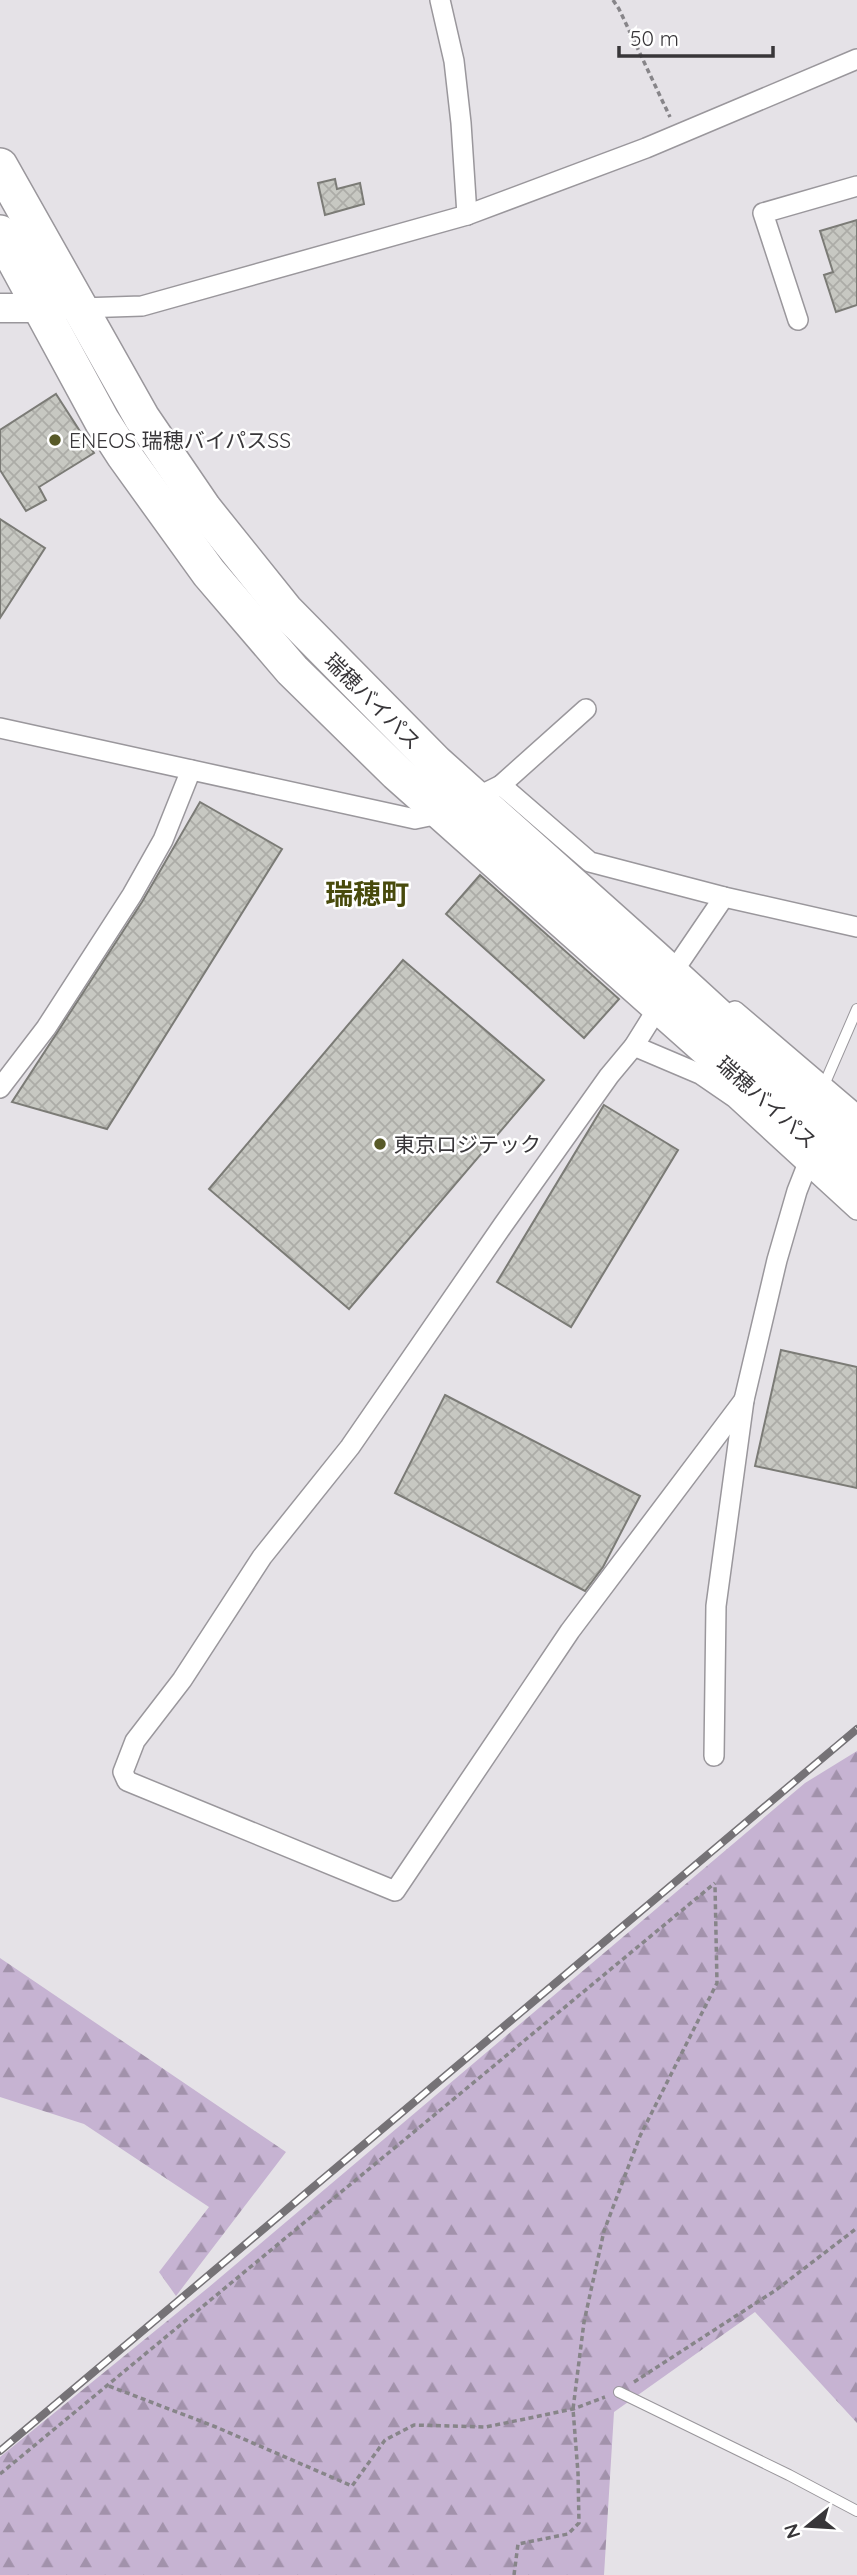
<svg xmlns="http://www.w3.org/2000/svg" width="857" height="2575" font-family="Quicksand,'Noto Sans JP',sans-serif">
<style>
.forest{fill:url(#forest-firs)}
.building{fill:url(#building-cross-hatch);stroke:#7b7b76;stroke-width:2}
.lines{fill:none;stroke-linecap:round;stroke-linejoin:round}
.lane-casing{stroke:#9a979c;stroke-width:12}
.street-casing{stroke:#9a979c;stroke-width:22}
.secondary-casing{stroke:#9a979c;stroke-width:31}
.highway-casing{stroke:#9a979c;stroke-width:38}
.path{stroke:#878589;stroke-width:3.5;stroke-dasharray:5 3.5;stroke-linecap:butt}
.lane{stroke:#fff;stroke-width:10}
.street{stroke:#fff;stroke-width:19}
.secondary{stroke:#fff;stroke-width:28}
.highway{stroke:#fff;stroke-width:35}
.rail-casing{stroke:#757276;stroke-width:8}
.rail{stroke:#fff;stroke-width:5;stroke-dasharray:16;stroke-linecap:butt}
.poi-dot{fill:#585a28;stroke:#fff;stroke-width:2.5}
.labels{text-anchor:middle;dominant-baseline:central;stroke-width:5;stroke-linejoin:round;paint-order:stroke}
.poi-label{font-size:21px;fill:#383639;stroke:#fff;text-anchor:start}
.street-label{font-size:21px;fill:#383639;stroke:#fff}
.district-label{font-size:28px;font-weight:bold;fill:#484a0c;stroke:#fff}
</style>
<defs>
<pattern id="forest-firs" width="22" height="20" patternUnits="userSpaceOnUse" patternTransform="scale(1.75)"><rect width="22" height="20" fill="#c6b3d2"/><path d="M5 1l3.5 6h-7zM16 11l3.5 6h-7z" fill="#a292ab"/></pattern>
<pattern id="building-cross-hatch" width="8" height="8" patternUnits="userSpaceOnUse" patternTransform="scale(1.75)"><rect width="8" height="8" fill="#c7c8c2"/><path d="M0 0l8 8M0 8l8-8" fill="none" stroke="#acaca7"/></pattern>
</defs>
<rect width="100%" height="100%" fill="#e5e2e7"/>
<!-- forest -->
<g class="forest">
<polygon points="857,1751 857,2423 755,2312 614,2412 604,2575 0,2575 0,2457 209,2287 805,1783"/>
<polygon points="0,1958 286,2152 176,2296 159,2272 209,2207 84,2124 0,2097"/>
</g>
<!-- building -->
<g class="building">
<polygon points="335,179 337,189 360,183 364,204 325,215 318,183"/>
<polygon points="857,220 857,305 836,312 824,275 833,272 820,231"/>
<polygon points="56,394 94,453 39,487 46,500 26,511 0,470 0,430"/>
<polygon points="0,519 45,548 0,618"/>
<polygon points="200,802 282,849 107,1129 12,1102 142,902"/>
<polygon points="480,875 619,999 584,1038 446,914"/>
<polygon points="403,960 544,1080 349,1309 209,1189"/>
<polygon points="604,1105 678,1150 571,1327 497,1282"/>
<polygon points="781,1350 857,1367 857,1488 755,1466"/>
<polygon points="445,1395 640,1496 603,1567 585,1591 395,1493"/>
</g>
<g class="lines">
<defs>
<g id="lane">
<polyline points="824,1085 857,1009"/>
<polyline points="619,2392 789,2475 857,2511"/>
</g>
<g id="street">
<polyline points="440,0 454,61 461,123 467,215"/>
<polyline points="81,308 142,306 467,215 646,148 857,59"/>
<polyline points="798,320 763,213 857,186"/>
<polyline points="0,728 415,819 444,813 501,785 586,709"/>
<polyline points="501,785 590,862 724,897 857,927"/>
<polyline points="677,966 724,897"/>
<polyline points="659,1006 634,1046 609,1076 503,1225 350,1447 262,1557 182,1680 135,1741 123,1772 127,1781 395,1891 570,1631 744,1400"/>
<polyline points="735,1011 857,1115"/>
<polyline points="634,1046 700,1074 735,1098 857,1210"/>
<polyline points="0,1088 46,1028 132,895 163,840 191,770"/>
<polyline points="714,1756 716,1606 744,1400 777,1260 797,1191 808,1163"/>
</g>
<polyline id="secondary" points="0,308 57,308"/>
<g id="highway">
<polyline points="0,166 142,418 204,509 285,610 436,763 653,957 857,1144"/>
<polyline points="0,233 102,421 124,455 209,573 292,670 397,773 857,1182"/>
</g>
</defs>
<!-- lane casing -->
<use href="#lane" class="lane-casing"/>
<!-- street casing -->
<use href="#street" class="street-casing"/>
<!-- secondary casing -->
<use href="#secondary" class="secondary-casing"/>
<!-- highway casing -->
<use href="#highway" class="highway-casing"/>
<!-- path -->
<g class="path">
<polyline points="613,0 619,9 670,117"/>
<polyline points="634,2382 776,2290 857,2228"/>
<polyline points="109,2386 216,2427 352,2486 385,2440 414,2425 486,2427 573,2409 605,2397"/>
<polyline points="0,2474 715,1883"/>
<polyline points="514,2575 518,2544 568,2534 579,2523 578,2473 573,2409 584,2322 604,2231 640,2136 717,1983 715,1885"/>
</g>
<!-- lane -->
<use href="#lane" class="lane"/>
<!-- street -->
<use href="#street" class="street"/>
<!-- secondary -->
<use href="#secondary" class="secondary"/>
<!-- highway -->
<use href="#highway" class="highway"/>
<defs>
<polyline id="rail" points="0,2451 857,1729"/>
</defs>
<!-- rail casing -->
<use href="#rail" class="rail-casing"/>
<!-- rail -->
<use href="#rail" class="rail"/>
</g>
<!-- markers -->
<g class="poi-dot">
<circle cx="55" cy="440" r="7"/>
<circle cx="380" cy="1144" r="7"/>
</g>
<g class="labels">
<!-- poi labels -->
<g class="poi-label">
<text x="69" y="440">ENEOS 瑞穂バイパスSS</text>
<text x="394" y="1144">東京ロジテック</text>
</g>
<!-- street labels -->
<g class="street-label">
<text transform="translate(373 701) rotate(45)">瑞穂バイパス</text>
<text transform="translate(767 1102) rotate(42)">瑞穂バイパス</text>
</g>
<!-- district labels -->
<g class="district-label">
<text x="367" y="893">瑞穂町</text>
</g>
</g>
<!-- north arrow -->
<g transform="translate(808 2526) rotate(252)" stroke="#ffffff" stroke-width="5" paint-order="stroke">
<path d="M0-5L12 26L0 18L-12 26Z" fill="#383639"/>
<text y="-10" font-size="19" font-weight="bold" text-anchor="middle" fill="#383639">N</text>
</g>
<!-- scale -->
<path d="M619 46v10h154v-10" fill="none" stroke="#383639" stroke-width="3.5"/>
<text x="630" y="46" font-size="21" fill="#383639" stroke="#ffffff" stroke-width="5" paint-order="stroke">50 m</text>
</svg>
